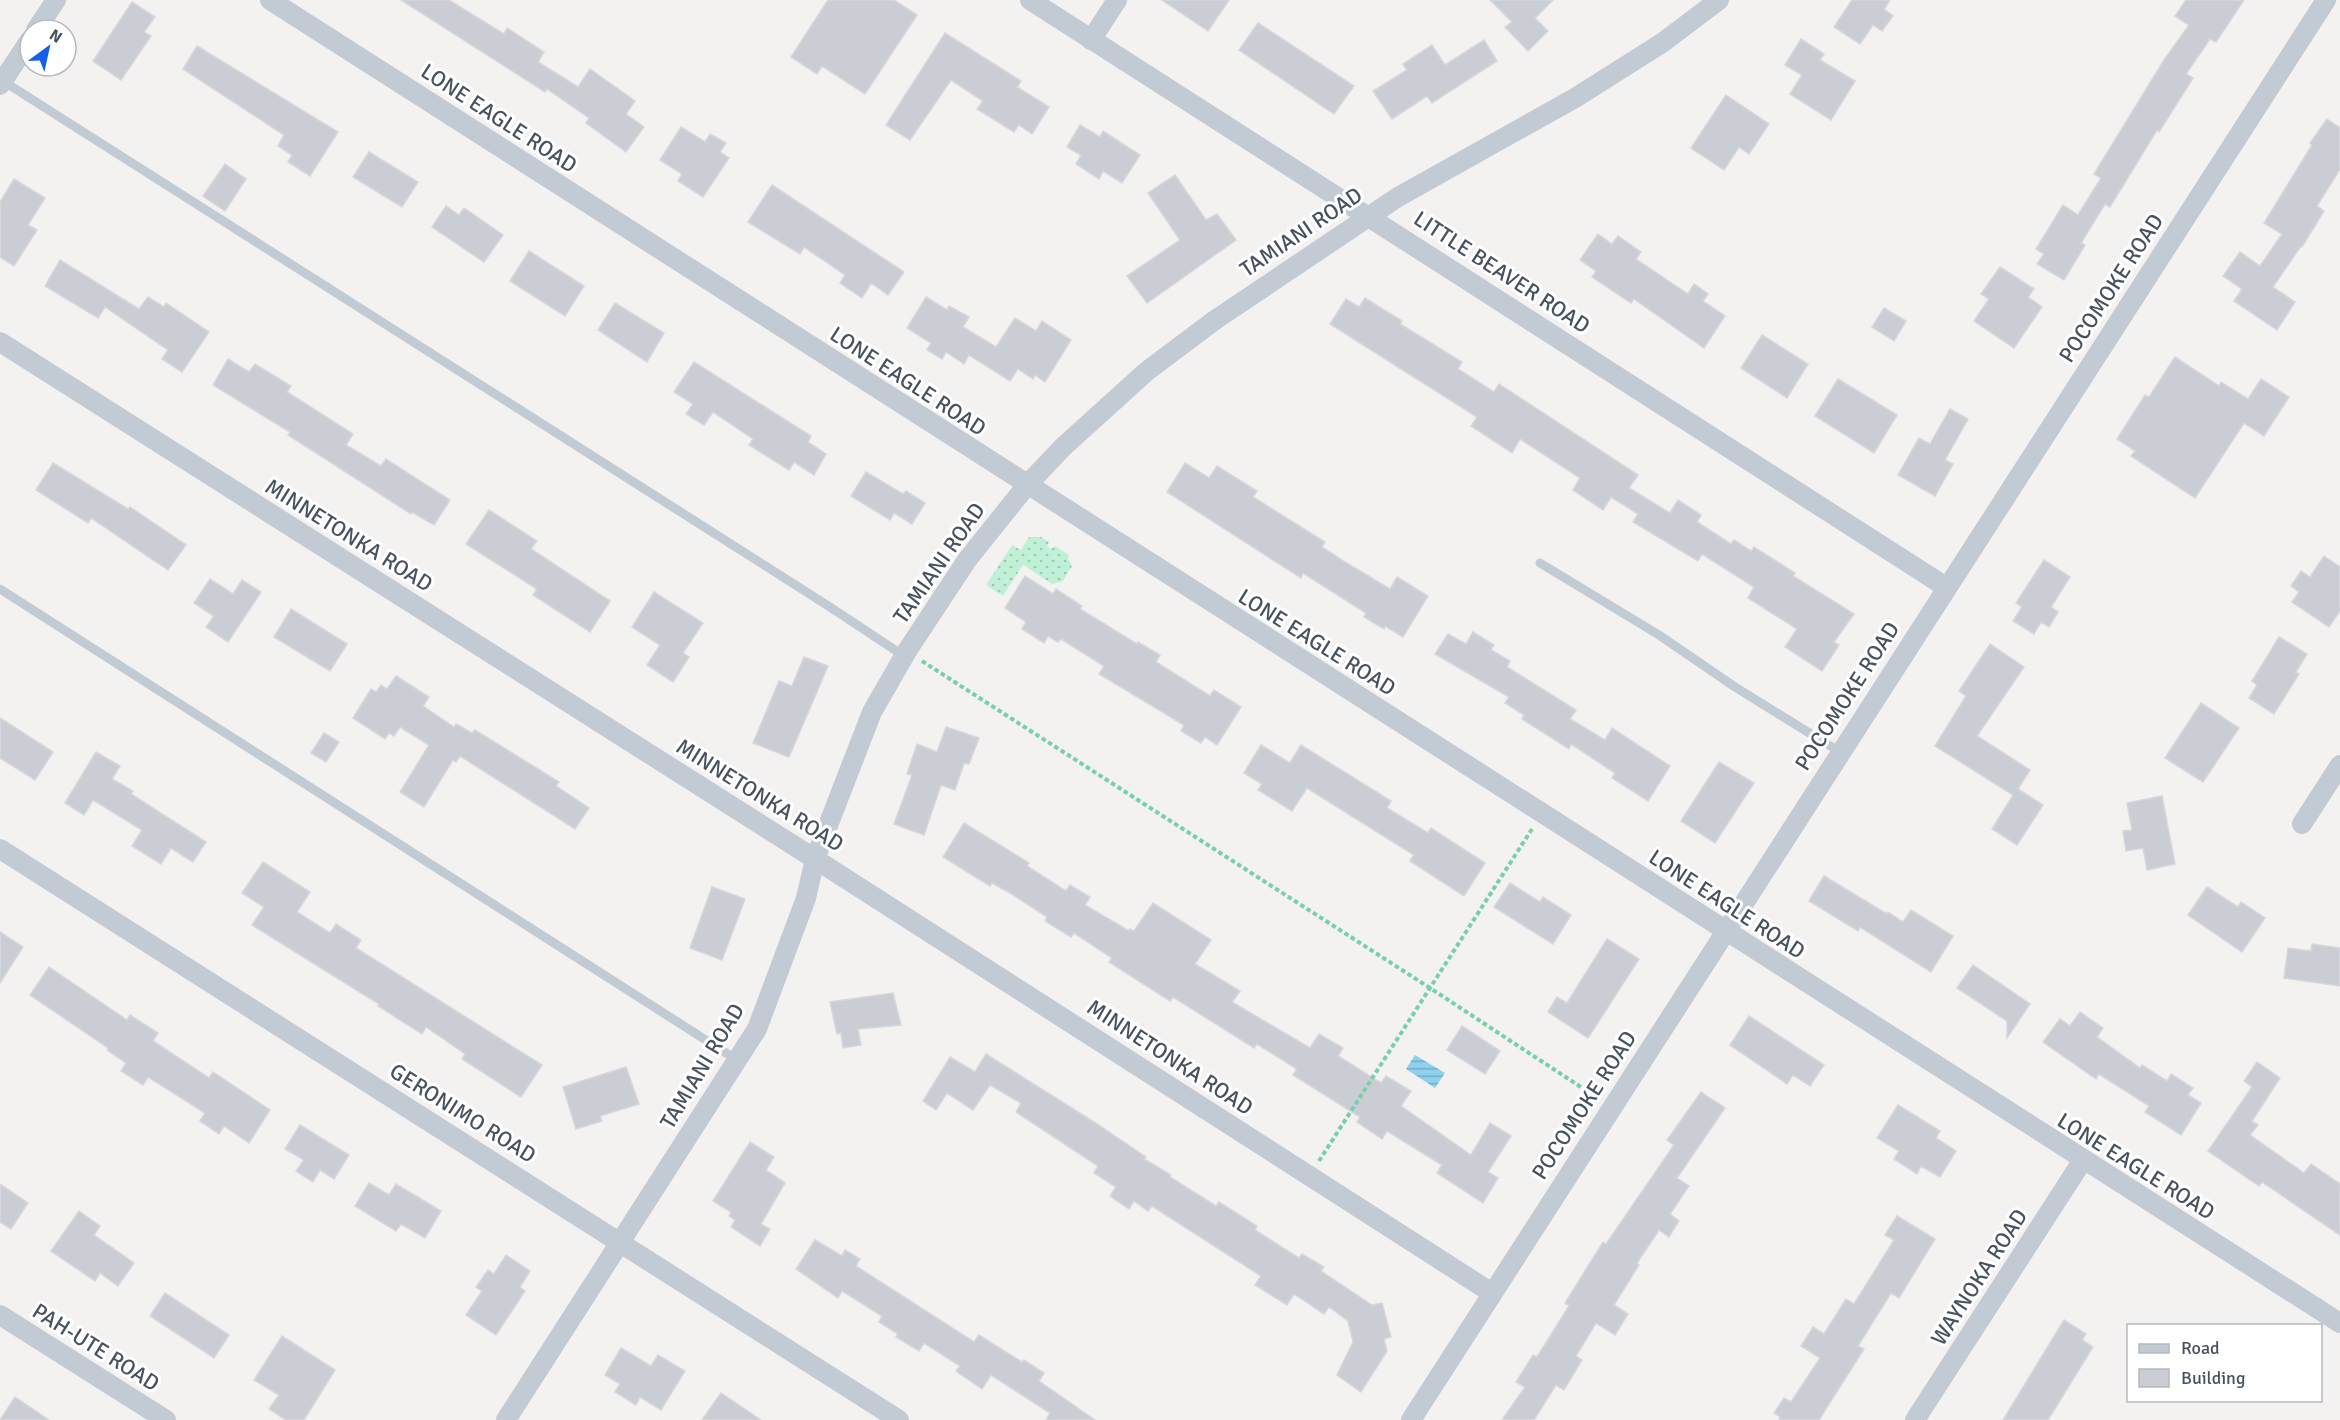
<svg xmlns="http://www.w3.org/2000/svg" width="2340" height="1420" font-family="Signika,sans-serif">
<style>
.grass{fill:url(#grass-dots)}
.water{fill:url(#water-rules)}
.building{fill:#cbcdd4;stroke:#d5d7dd;stroke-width:1.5}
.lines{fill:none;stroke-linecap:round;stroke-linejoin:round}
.path{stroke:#77d0ac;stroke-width:4;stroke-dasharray:4.5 3;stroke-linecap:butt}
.service{stroke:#c2cad3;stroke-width:9}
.minor{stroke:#c2cad3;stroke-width:20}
.labels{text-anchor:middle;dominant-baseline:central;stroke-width:6;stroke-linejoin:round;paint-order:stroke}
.street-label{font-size:22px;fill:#48525f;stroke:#fff}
</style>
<defs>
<pattern id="grass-dots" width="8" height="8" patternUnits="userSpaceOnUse" patternTransform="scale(1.5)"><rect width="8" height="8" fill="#c0f1d7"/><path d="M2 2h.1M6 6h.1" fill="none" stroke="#9ec6b2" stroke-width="1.8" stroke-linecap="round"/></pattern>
<pattern id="water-rules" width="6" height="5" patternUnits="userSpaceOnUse" patternTransform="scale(1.5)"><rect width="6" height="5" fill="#8dd1ee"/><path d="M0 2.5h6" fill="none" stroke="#75acc4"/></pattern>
</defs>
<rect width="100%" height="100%" fill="#f4f1f1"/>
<!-- grass -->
<polygon class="grass" points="1029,537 1041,537 1049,542 1047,546 1051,549 1055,546 1069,555 1068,558 1072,566 1063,581 1052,584 1023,565 1003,596 986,585 1012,545 1021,550"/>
<!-- water -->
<polygon class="water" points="1415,1055 1445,1073 1435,1088 1406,1069"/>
<!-- building -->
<g class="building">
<polygon points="401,0 449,0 504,34 507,28 544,52 538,62 578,87 590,69 635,101 626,114 644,127 626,152 586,123 589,118 547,89 545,92"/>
<polygon points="828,0 894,0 917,15 865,94 822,66 817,74 791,57"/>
<polygon points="1162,0 1229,0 1208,31"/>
<polygon points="1490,0 1553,0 1535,18 1548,31 1528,51 1505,27 1512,22"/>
<polygon points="1852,0 1890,0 1884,9 1893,16 1882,31 1873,25 1860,44 1834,27"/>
<polygon points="2186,0 2244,0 2216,42 2210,39 2186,74 2193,78 2159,132 2157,130 2110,207 2105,204 2081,243 2085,245 2064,280 2037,264 2044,254 2036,249 2063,205 2078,215 2101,178 2094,174 2164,60 2189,25 2175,16"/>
<polygon points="132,2 155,17 144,32 151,36 121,80 93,61"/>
<polygon points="1258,23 1354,86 1334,114 1239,50"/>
<polygon points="945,33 1021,81 1017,87 1049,107 1032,134 1019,125 1014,132 977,109 983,101 951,80 910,140 886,125"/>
<polygon points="1801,39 1824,54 1820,60 1855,81 1831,120 1790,94 1802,75 1785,65"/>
<polygon points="1484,40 1497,61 1432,103 1427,96 1392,119 1373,91 1407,70 1403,64 1432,45 1445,65"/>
<polygon points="197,46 338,132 310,176 288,162 292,155 278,146 284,135 183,69"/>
<polygon points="1726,95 1769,124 1749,154 1739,147 1724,170 1691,148"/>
<polygon points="2327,119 2340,128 2340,169 2317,206 2324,211 2302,247 2301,246 2273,287 2295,302 2277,330 2234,301 2242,289 2223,276 2240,252 2260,266 2282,234 2264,223 2312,145 2310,143"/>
<polygon points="1080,125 1100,137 1103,131 1140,155 1122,183 1103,171 1099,179 1076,164 1081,155 1067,147"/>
<polygon points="681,127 705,142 710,134 726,143 720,152 729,158 703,197 678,181 682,174 660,160"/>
<polygon points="369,152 418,182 402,207 353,177"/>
<polygon points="225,164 246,179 225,211 203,196"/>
<polygon points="1175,175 1206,220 1217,214 1236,240 1147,303 1127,276 1180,240 1148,193"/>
<polygon points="14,179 45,198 28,225 37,230 14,266 0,257 0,202"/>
<polygon points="772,185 904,272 888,295 871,283 862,298 840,283 845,275 804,247 800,254 748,222"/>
<polygon points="446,206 459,215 464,208 503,235 484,262 432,227"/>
<polygon points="1598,234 1612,244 1618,236 1641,252 1636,259 1688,294 1694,284 1708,294 1703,301 1725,316 1704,348 1634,299 1631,303 1592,277 1596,271 1580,260"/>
<polygon points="529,251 584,286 565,316 510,281"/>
<polygon points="60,260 139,309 148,297 164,307 166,303 209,332 182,372 162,359 168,350 105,307 98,318 45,286"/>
<polygon points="2000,267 2034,289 2028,297 2042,307 2014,348 1974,321 1989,299 1981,294"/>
<polygon points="926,297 947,310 949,306 969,317 963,327 996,347 1015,318 1036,331 1042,321 1071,340 1045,382 1035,375 1033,379 1018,369 1010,381 969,355 964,364 946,352 942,359 927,350 931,343 907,328"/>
<polygon points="1365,298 1402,321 1400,324 1462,362 1458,369 1494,392 1499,384 1638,475 1629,488 1670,513 1678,500 1701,515 1697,522 1731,544 1734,540 1751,551 1754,547 1795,573 1793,576 1854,614 1834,642 1839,645 1822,671 1785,647 1797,629 1748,598 1754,587 1702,554 1698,561 1633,522 1638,514 1611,497 1603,510 1573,490 1580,478 1520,439 1512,453 1471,426 1477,417 1330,324 1346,299 1359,307"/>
<polygon points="615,303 664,333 647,362 598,330"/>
<polygon points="1884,308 1906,321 1894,341 1872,327"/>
<polygon points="1762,335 1808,364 1787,398 1741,368"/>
<polygon points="2175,357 2219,386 2221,382 2248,399 2261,379 2289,397 2264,436 2244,423 2195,498 2131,456 2135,451 2117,439 2145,395 2149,397"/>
<polygon points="228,359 249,372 255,364 291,386 287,392 353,434 346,445 381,466 386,459 450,500 434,525 412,512 411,514 288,435 290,432 213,385"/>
<polygon points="694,362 811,436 808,442 826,454 814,475 794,462 789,470 749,445 753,439 713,412 704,425 686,414 693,404 674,392"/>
<polygon points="1838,379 1897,415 1874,453 1815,416"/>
<polygon points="1950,409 1968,419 1945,460 1953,464 1935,496 1898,475 1919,438 1930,444"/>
<polygon points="53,463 128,509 130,507 186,545 168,570 91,518 88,523 36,490"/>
<polygon points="1185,463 1209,478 1217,466 1257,491 1253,497 1325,542 1322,547 1345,562 1390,589 1397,577 1428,596 1403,637 1385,626 1384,629 1364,617 1366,613 1303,573 1301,578 1167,492"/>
<polygon points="866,472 903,494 906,491 925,503 912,524 894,513 890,520 851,496"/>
<polygon points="489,510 537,541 531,549 610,601 590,632 533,595 537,589 466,544"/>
<polygon points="2324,556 2340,567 2340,611 2329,627 2292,602 2299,592 2291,586 2301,571 2310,577"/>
<polygon points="2044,560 2070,577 2051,607 2058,612 2049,627 2041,622 2034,634 2013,621 2022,607 2016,603"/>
<polygon points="1025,576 1053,594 1056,589 1082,606 1080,609 1137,644 1138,642 1160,655 1156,662 1210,696 1214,690 1241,707 1217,745 1205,737 1201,743 1181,731 1184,725 1099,674 1104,666 1061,639 1058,642 1048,636 1044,643 1022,629 1026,622 1005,608"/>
<polygon points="210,579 233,594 242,580 261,592 228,642 206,627 214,616 194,603"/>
<polygon points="654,592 703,623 683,653 689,657 673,682 647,665 660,645 632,627"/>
<polygon points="291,609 347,644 330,671 274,637"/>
<polygon points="1473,632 1494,645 1491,650 1510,661 1507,667 1576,710 1570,719 1605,740 1612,728 1670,766 1648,801 1612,778 1615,773 1571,744 1569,749 1522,719 1524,715 1505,703 1509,697 1435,654 1448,634 1466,644"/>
<polygon points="2279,637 2307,654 2296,672 2299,674 2274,714 2249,698 2257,685 2252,681"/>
<polygon points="1990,644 2024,667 1977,736 2030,770 2018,789 2043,805 2017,845 1992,829 2013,795 1935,746 1966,696 1959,691"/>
<polygon points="804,657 828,666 789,757 753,743 779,681 792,686"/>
<polygon points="396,676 429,697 423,706 454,727 456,724 472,733 475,730 559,782 556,786 589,808 575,829 460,756 456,762 453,760 424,807 400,792 429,745 400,727 394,736 389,733 385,739 353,718 371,689 376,692 381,685 387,689"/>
<polygon points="2201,703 2239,728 2203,782 2165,758"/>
<polygon points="0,718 53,752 35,780 0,758"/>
<polygon points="946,727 979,738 969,764 964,763 955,790 941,785 924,835 894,824 912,775 907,774 917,744 937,752"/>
<polygon points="324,733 339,742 326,762 311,753"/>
<polygon points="1261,745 1290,763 1301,745 1391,801 1387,808 1428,833 1431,828 1485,863 1464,896 1410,861 1414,855 1307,788 1292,811 1258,790 1262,784 1244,773"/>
<polygon points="96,752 120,766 112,779 133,791 131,794 206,842 193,862 171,848 161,864 132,846 142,830 93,800 84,815 65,803"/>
<polygon points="1719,762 1754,783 1715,843 1681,821"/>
<polygon points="2162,796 2175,864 2147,870 2143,848 2126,851 2123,831 2132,830 2127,803"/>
<polygon points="964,823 1029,863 1027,866 1066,891 1070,885 1090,897 1085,905 1129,931 1130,929 1134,931 1153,903 1211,940 1195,964 1240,991 1232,1002 1310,1048 1319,1034 1343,1048 1338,1056 1381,1083 1386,1076 1411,1091 1401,1106 1471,1155 1490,1123 1511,1136 1488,1172 1498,1178 1483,1203 1437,1173 1442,1165 1387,1131 1382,1139 1357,1122 1360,1117 1293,1075 1297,1069 1257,1044 1254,1048 1173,997 1170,1001 1109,962 1112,958 1074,933 1071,937 1045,921 1047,917 1010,893 992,883 990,886 943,857"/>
<polygon points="263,862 310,892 297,912 330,933 336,924 361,940 356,948 542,1065 521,1097 462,1059 465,1054 426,1027 422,1034 378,1006 379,1004 252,925 264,907 242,893"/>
<polygon points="1824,876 1887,914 1888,912 1903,922 1911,910 1953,936 1931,972 1860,927 1858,931 1809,901"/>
<polygon points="1510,883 1540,902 1543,897 1571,915 1553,944 1494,907"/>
<polygon points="712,887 745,899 722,960 690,948"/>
<polygon points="2207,887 2238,907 2241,902 2265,918 2242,952 2188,915"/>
<polygon points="0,932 23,947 0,983"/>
<polygon points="1607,939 1639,959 1588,1038 1548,1012 1557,997 1567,1003"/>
<polygon points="2312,944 2340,948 2340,986 2284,978 2288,948 2311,951"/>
<polygon points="1973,965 2030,1004 2007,1038 2007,1021 1957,988"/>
<polygon points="49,967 127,1020 130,1015 158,1033 153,1041 209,1078 213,1072 270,1110 249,1143 224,1126 219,1134 200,1121 205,1113 148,1077 143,1085 121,1071 126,1063 107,1050 108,1048 30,995"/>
<polygon points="893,993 901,1025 858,1029 861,1045 843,1048 841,1033 837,1034 830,1002"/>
<polygon points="2080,1012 2103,1028 2097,1037 2140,1068 2142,1065 2167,1081 2171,1074 2193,1088 2188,1095 2201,1103 2181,1135 2145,1112 2149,1106 2099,1074 2096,1079 2043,1042 2060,1019 2070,1026"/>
<polygon points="1749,1016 1824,1065 1810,1086 1793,1075 1787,1084 1730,1045"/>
<polygon points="1462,1026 1500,1051 1485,1074 1447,1050"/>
<polygon points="986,1054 1094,1122 1146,1157 1144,1159 1171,1175 1170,1177 1216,1206 1219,1202 1257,1226 1255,1230 1299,1258 1302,1254 1324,1267 1321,1271 1372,1305 1382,1303 1391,1337 1384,1339 1387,1351 1361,1392 1337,1375 1353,1342 1348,1321 1329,1307 1324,1314 1294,1294 1287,1305 1255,1285 1261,1276 1152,1206 1148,1211 1134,1201 1129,1209 1110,1196 1116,1187 1094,1173 1098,1166 1016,1112 1021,1103 990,1085 973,1110 947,1093 936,1110 923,1101 950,1057 975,1072"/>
<polygon points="2257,1062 2280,1078 2252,1121 2258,1125 2250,1135 2304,1173 2311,1164 2340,1184 2340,1235 2262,1182 2259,1186 2208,1151 2252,1087 2244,1081"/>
<polygon points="626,1067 639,1104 600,1116 602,1121 576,1129 563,1087"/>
<polygon points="1701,1092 1725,1108 1677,1178 1689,1186 1670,1214 1679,1221 1669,1237 1659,1230 1637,1263 1639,1265 1614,1305 1628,1314 1615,1335 1596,1323 1576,1356 1582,1360 1564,1390 1556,1385 1534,1420 1502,1420 1525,1387 1516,1382 1533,1355 1537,1357 1569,1306 1565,1303 1603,1242 1606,1244 1674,1145 1667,1140"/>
<polygon points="1898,1105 1940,1131 1936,1138 1956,1151 1940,1177 1921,1166 1917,1174 1894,1159 1899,1151 1877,1138"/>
<polygon points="300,1125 349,1155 334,1179 320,1170 313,1182 296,1171 304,1160 285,1149"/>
<polygon points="750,1142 774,1157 766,1170 785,1183 761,1224 770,1229 760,1246 731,1227 735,1220 729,1216 731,1212 713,1201"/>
<polygon points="369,1183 389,1195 396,1184 441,1211 425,1238 401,1224 396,1231 355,1206"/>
<polygon points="0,1184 28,1203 11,1229 0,1222"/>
<polygon points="79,1211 100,1226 94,1235 134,1263 118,1286 100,1273 95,1281 51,1251"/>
<polygon points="1897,1216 1935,1239 1899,1298 1891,1293 1858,1346 1864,1349 1819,1420 1779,1420 1780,1417 1774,1413 1784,1398 1791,1402 1820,1358 1801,1346 1813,1327 1824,1334 1846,1299 1854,1304 1894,1240 1885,1235"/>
<polygon points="815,1240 842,1256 845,1250 860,1259 856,1266 974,1342 979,1335 1022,1362 1024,1360 1044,1373 1039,1381 1095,1420 1046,1420 1050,1413 991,1375 982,1389 956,1371 960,1366 924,1343 919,1351 896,1337 898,1334 879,1322 882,1316 842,1291 838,1298 796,1269"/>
<polygon points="506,1255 530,1271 520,1287 525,1291 496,1335 466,1315 482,1291 476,1287 488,1270 494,1274"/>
<polygon points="165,1293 229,1335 214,1358 150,1316"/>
<polygon points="2064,1320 2086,1334 2082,1340 2093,1347 2048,1420 2003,1420"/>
<polygon points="282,1336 335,1370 304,1420 286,1420 269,1409 279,1395 254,1380"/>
<polygon points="621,1348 651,1366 658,1355 685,1371 661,1410 640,1397 636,1405 615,1392 620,1384 605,1375"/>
<polygon points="721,1393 761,1420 702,1420"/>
<polygon points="15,1397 49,1420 0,1420"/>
</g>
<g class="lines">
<!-- path -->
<g class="path">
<polyline points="922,661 1430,988 1596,1097"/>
<polyline points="1319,1161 1532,829"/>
</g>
<!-- service -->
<g class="service">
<polyline points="3,81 830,607 904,656"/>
<polyline points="1540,563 1659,635 1735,687 1840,752"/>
<polyline points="0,589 737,1060"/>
</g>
<!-- minor -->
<g class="minor">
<polyline points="270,0 2340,1323"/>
<polyline points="1030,0 1946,587"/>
<polyline points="36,30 56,0"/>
<polyline points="1091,40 1117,0"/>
<polyline points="0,85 30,40"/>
<polyline points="0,342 815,859 1492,1293"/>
<polyline points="2302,824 2340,765"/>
<polyline points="0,849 899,1420"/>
<polyline points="0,1315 166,1420"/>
<polyline points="506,1420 757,1029 806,898 815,859 872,712 907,651 967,560 1027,485 1063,447 1147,371 1215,320 1398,197 1575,98 1662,43 1719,0"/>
<polyline points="1411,1420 2326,0"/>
<polyline points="1915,1420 2083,1160"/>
</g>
</g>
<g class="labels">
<!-- street labels -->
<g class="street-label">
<text transform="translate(499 118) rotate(33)">LONE EAGLE ROAD</text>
<text transform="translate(1301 232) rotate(-34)">TAMIANI ROAD</text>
<text transform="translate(1502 272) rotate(33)">LITTLE BEAVER ROAD</text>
<text transform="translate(2111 288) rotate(-57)">POCOMOKE ROAD</text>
<text transform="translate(908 381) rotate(33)">LONE EAGLE ROAD</text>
<text transform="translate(349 535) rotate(32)">MINNETONKA ROAD</text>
<text transform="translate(939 563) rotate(-55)">TAMIANI ROAD</text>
<text transform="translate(1317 642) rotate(32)">LONE EAGLE ROAD</text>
<text transform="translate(1847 696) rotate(-57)">POCOMOKE ROAD</text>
<text transform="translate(760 795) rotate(32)">MINNETONKA ROAD</text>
<text transform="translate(1727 904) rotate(33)">LONE EAGLE ROAD</text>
<text transform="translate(1170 1057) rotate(33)">MINNETONKA ROAD</text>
<text transform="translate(702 1066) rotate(-59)">TAMIANI ROAD</text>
<text transform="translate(1584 1105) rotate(-57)">POCOMOKE ROAD</text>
<text transform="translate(463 1113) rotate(32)">GERONIMO ROAD</text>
<text transform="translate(2136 1166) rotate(32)">LONE EAGLE ROAD</text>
<text transform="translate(1979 1277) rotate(-57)">WAYNOKA ROAD</text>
<text transform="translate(96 1347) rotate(32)">PAH-UTE ROAD</text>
</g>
</g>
<!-- legend -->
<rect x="2127" y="1324" width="195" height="78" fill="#ffffff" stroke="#b6babf" stroke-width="1.5"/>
<rect x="2139" y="1344" width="30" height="9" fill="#c2cad3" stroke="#b6babf" stroke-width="1.5"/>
<text x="2181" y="1354" font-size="18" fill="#48525f">Road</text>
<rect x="2139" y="1369" width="30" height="18" fill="#cbcdd4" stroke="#b6babf" stroke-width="1.5"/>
<text x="2181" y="1384" font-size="18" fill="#48525f">Building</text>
<!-- north arrow -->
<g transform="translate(48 48) rotate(33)"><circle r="28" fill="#ffffff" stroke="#b6babf" stroke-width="1.5"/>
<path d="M0-4.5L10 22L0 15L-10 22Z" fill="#165fe9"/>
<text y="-9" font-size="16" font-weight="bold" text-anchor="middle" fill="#48525f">N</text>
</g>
</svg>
